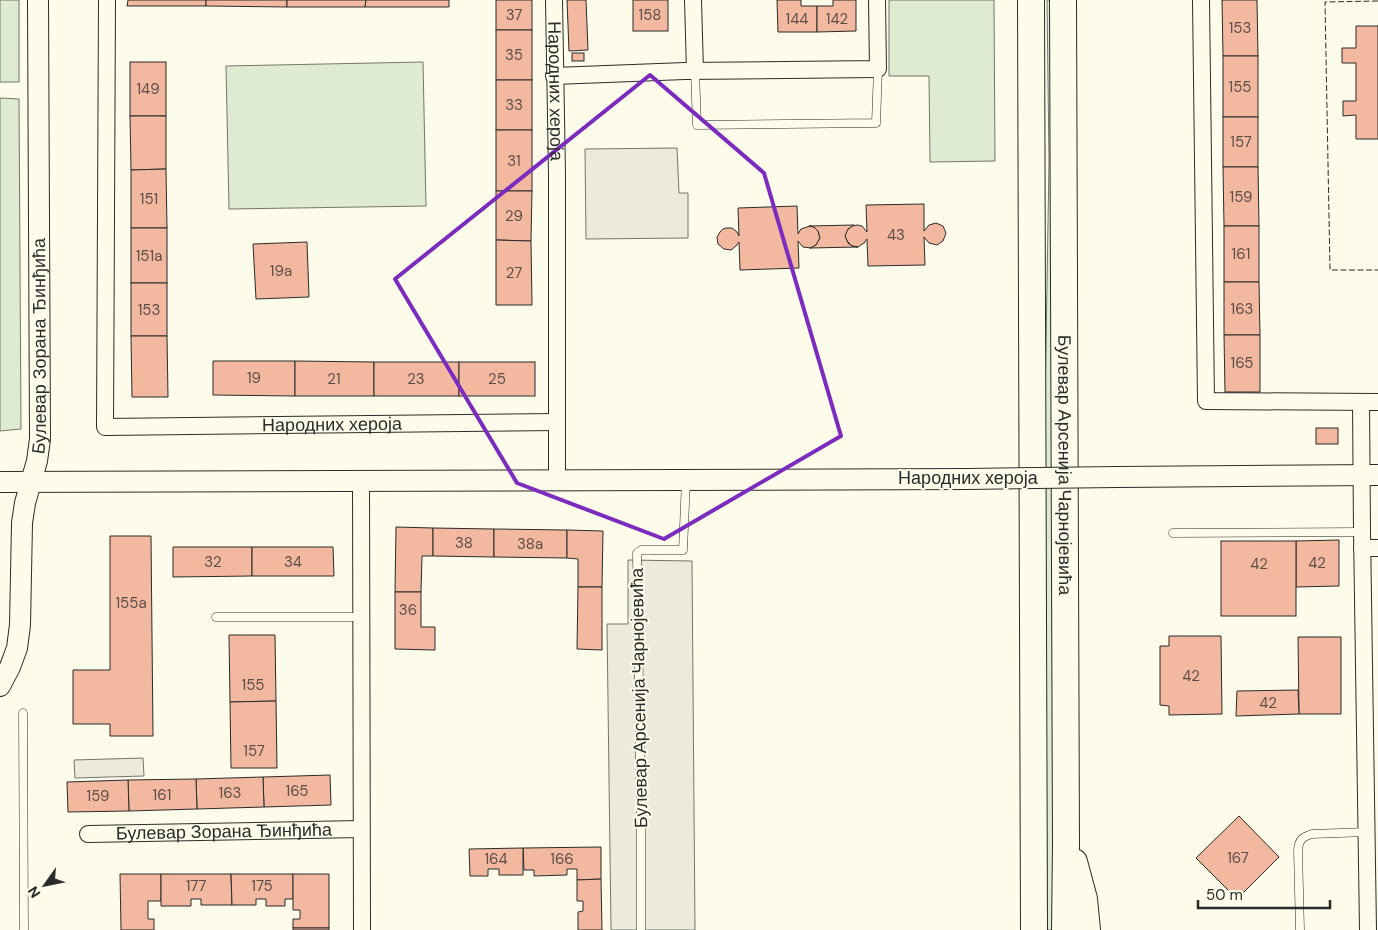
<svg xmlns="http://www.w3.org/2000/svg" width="1378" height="930" font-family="'DM Sans',sans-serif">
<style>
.green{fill:#deebd1;stroke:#74746e}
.parking{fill:#eceadb;stroke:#74746e}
.building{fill:#f2b8a0;stroke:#2b2b2b}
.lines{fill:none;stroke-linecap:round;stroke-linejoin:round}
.service-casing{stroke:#2b2b2b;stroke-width:9}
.minor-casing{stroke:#2b2b2b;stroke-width:18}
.tertiary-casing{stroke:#2b2b2b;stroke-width:22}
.trunk-casing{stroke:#2b2b2b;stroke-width:28}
.service{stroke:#fdfbea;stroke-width:8}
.minor{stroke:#fdfbea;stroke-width:16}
.tertiary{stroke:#fdfbea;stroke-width:20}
.trunk{stroke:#fdfbea;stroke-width:26}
.tertiary-bridge-casing{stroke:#2b2b2b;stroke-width:22;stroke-linecap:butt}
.tertiary-bridge{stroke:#fdfbea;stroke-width:20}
.fence{stroke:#2b2b2b;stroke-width:1;stroke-dasharray:6 2.5;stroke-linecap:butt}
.marked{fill:none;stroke:#7b2cbf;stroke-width:4;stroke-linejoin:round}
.labels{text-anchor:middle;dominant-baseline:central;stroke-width:4;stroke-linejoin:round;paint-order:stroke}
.number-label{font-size:15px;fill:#5d4e48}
.street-label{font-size:18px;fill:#2b2b2b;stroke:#fdfbea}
</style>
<rect width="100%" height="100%" fill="#fdfbea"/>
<!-- green -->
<g class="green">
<rect x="0" y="0" width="19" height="82"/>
<polygon points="889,0 994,0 995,161 930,162 929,76 889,76"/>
<polygon points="1047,0 1060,0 1058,930 1047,930 1045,408 1049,162"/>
<polygon points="423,62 426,206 229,209 226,66"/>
<polygon points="0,98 19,99 21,429 0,431"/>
</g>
<!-- parking -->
<g class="parking">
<polygon points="677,148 679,193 688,193 688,238 586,239 585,149"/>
<polygon points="628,560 692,561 695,930 611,930 607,624 628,624"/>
<polygon points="143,758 144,776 75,778 74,760"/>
</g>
<!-- building -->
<g class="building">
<polygon points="128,0 206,0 206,6 127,6"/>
<polygon points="206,0 287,0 287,7 206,6"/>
<polygon points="287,0 366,0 365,7 287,7"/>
<polygon points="366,0 449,0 449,7 365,7"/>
<rect x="496" y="0" width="36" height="30"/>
<polygon points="567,0 586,0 588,50 569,51"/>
<rect x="633" y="0" width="35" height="31"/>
<polygon points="777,0 801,0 801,6 817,6 817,32 778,32"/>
<polygon points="833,0 856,0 856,31 817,32 817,6 833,6"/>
<polygon points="1222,0 1257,0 1258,56 1223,56"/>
<polygon points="1356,26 1378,26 1378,139 1356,139 1356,115 1343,116 1343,101 1356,101 1356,63 1342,63 1342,48 1356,48"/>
<rect x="496" y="30" width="36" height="50"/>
<rect x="572" y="53" width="12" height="8"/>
<rect x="1223" y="56" width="35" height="61"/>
<rect x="130" y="62" width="36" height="54"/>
<rect x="496" y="80" width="36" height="50"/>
<polygon points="130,116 166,116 166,169 131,170"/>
<rect x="1223" y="117" width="35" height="50"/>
<rect x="496" y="130" width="36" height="61"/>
<polygon points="1223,167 1258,167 1259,226 1224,226"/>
<polygon points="166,169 167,228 131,228 131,170"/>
<polygon points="496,191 532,191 531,241 496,240"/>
<polygon points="924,204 924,231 929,225 936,223 943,226 946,233 943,241 937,245 929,243 924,237 925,265 868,266 867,239 864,243 858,247 852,246 847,241 845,236 846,231 852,226 857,225 862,226 867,232 866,205"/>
<polygon points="797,206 798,234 801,229 810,226 814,227 818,231 820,238 816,245 811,248 803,247 798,241 799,268 740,270 739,242 736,246 731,250 724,249 718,244 717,237 720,232 723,229 726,228 732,228 737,232 739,236 738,208"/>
<polygon points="854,225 848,229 845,236 848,243 852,246 858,247 810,248 816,245 820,238 818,231 814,227 809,226"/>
<rect x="1224" y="226" width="35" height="56"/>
<rect x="131" y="228" width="36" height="55"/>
<polygon points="496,240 531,241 532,305 496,305"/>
<polygon points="307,242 309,297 256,299 253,244"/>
<polygon points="1224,282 1259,282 1260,335 1224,335"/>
<rect x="131" y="283" width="36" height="53"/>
<polygon points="1224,335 1260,335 1260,392 1225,392"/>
<polygon points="131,336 167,336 168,397 132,397"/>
<polygon points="213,361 295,361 295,396 213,395"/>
<polygon points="295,361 374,362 374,396 295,396"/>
<rect x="374" y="362" width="85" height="34"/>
<rect x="459" y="362" width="76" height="34"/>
<rect x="1316" y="428" width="22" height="16"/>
<polygon points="396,527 433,528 433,556 422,556 421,592 395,592"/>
<polygon points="433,528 494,529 494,557 433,556"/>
<polygon points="494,529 567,530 567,558 494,557"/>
<polygon points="567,530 603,531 602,587 578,587 578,559 567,558"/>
<polygon points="110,536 151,536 153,736 110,736 110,724 73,724 73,670 110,670"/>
<polygon points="1339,540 1339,586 1296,587 1296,541"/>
<rect x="1221" y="541" width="75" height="75"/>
<polygon points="173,547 252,547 252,576 173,577"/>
<polygon points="252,547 333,547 334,576 252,576"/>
<polygon points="578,587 602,587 602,650 577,649"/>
<polygon points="395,592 421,592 421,627 435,627 435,650 395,649"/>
<polygon points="229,635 275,635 276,701 230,702"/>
<polygon points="1169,636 1221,636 1222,714 1169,715 1169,706 1160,705 1160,646 1169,646"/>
<polygon points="1298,637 1341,637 1341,714 1299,714"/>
<polygon points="1298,690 1299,714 1236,716 1237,691"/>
<polygon points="276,701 277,768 231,768 230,702"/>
<polygon points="330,775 331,805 264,807 263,777"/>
<polygon points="263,777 264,807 197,809 196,779"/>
<polygon points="196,779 197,809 129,811 128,780"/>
<polygon points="128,780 129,811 68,812 67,782"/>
<polygon points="1239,816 1279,857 1237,899 1196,858"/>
<polygon points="601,847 601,879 577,880 577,869 567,869 567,875 534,876 534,870 524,870 523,848"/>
<polygon points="523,848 523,875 499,875 499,869 488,869 488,876 470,876 469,849"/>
<polygon points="120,874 161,874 161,901 148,901 148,919 154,919 154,930 121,930"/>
<polygon points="161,874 231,874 232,905 201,905 201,899 191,899 191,906 161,906"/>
<polygon points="231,874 293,874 293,899 285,899 285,906 266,906 266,899 256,899 256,905 232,905"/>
<polygon points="293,874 329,874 329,928 293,928 293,919 300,919 300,910 293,910"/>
<polygon points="601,879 602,930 578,930 578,912 583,911 583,901 577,901 577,880"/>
<rect x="293" y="928" width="36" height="2"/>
</g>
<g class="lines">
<defs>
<g id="service">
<polyline points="695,71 697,125 876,123 878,69"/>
<polyline points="1173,533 1362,532"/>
<polyline points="216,617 361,617"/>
<polyline points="23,713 24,930"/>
<polyline points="641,930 641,828 637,553 641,550 683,550 686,480"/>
<path d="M1300,930L1298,850C1299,840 1302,837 1312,834L1367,832"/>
</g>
<g id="minor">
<path id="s1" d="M107,0L105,427L557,422"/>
<path id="s2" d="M554,0L557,175V480"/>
<polyline points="693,0 695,71"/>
<polyline points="1201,0 1206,401 1378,402"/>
<polyline points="554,76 685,71 878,69 877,0"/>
<polyline points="1361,402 1362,532 1368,930"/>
<polyline points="361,481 362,930"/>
<polyline points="1362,548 1378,548"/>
<path id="s3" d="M88,834L361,829"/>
</g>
<g id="tertiary">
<polyline points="1117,477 1378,475"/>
<polyline points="0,482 968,479"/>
<path id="s4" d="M0,686L10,667L17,648L20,625L22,523L25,503L37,461L40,439L38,0"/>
</g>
<g id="trunk">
<polyline points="1031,0 1034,930"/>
<path id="s5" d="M1063,0L1066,846L1065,930"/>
<polyline points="1074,862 1084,899 1087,930"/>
</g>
</defs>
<!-- service casing -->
<use href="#service" class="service-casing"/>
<!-- minor casing -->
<use href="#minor" class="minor-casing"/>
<!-- tertiary casing -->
<use href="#tertiary" class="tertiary-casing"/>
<!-- trunk casing -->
<use href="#trunk" class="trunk-casing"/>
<!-- service -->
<use href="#service" class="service"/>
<!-- minor -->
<use href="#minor" class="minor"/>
<!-- tertiary -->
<use href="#tertiary" class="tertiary"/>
<!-- trunk -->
<use href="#trunk" class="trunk"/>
<defs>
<polyline id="tertiary-bridge" points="968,479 1117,477"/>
</defs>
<!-- tertiary-bridge casing -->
<use href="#tertiary-bridge" class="tertiary-bridge-casing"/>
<!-- tertiary-bridge -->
<use href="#tertiary-bridge" class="tertiary-bridge"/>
<!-- fence -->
<polyline class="fence" points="1378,1 1325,2 1330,270 1378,270"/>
</g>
<!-- marked area -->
<path class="marked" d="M650,75L764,173L841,436L664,539L517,483L395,279Z"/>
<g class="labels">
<!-- number labels -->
<g class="number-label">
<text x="514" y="15">37</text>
<text x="650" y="15">158</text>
<text x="797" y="19">144</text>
<text x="837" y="19">142</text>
<text x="1240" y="28">153</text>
<text x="514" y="55">35</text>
<text x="1240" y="87">155</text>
<text x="148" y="89">149</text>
<text x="514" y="105">33</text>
<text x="1241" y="142">157</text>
<text x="514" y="161">31</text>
<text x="1241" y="197">159</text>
<text x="149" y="199">151</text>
<text x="514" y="216">29</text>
<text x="896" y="235">43</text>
<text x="1241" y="254">161</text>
<text x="149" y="256">151a</text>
<text x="281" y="271">19a</text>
<text x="514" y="273">27</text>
<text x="1242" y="309">163</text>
<text x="149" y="310">153</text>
<text x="1242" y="363">165</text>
<text x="254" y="378">19</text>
<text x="334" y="379">21</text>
<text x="416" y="379">23</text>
<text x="497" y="379">25</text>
<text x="464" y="543">38</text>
<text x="530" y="544">38a</text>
<text x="213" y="562">32</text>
<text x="293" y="562">34</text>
<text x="1317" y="563">42</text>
<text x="1259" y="564">42</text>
<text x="131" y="603">155a</text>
<text x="408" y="610">36</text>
<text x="1191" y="676">42</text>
<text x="253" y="685">155</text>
<text x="1268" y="703">42</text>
<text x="254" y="751">157</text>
<text x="297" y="791">165</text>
<text x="230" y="793">163</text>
<text x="162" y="795">161</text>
<text x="98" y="796">159</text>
<text x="1238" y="858">167</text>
<text x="496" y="859">164</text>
<text x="562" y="859">166</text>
<text x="196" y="886">177</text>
<text x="262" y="886">175</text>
</g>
<!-- street labels -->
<g class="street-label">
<text stroke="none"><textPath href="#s2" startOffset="91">Народних хероја</textPath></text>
<text stroke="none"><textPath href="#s4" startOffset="346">Булевар Зорана Ђинђића</textPath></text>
<text stroke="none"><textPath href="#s1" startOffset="654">Народних хероја</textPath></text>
<text stroke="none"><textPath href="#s5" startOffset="465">Булевар Арсенија Чарнојевића</textPath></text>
<text x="968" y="478">Народних хероја</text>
<text transform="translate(639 698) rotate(-91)">Булевар Арсенија Чарнојевића</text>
<text stroke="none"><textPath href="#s3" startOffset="136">Булевар Зорана Ђинђића</textPath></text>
</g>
</g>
<!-- north arrow -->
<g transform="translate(45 885) rotate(237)" stroke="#fdfbea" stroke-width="4" paint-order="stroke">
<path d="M0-4L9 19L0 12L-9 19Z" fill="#2b2b2b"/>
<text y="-8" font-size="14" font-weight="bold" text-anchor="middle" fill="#2b2b2b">N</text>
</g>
<!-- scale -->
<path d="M1198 900v8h132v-8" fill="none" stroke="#2b2b2b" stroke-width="2.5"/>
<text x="1206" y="900" font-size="15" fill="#2b2b2b" stroke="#fdfbea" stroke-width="4" paint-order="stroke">50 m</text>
</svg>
